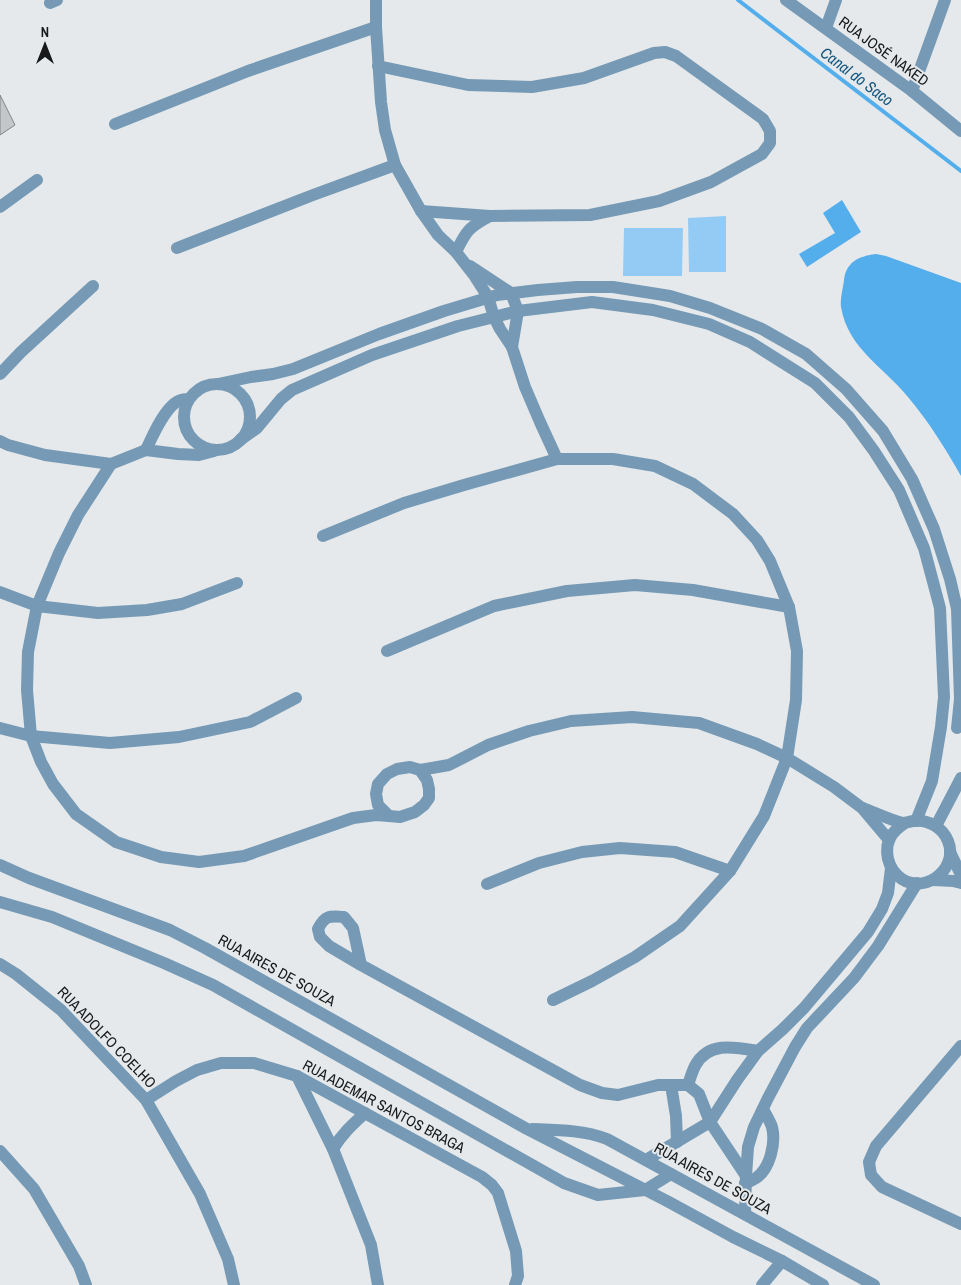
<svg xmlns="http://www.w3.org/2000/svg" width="961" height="1285" font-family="'Archivo Narrow',sans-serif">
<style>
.green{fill:#94cbf5}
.water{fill:#55aeec}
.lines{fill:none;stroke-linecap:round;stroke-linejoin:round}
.stream{stroke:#55aeec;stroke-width:4}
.building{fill:#c4c7ca;stroke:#818486}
.street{stroke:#769ab5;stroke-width:12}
.labels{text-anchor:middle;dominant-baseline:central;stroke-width:4;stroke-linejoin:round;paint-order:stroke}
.street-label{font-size:15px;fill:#18191a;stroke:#e5e9eb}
.water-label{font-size:16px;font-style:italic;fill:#13567f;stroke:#e5e9eb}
</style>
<rect width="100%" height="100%" fill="#e5e9eb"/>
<!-- green -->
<g class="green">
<polygon points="726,216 726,272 689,272 688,218"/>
<polygon points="624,228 683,228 682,276 623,276"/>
</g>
<!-- water -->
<g class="water">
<polygon points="842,200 861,232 807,267 799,254 835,233 823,213"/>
<path d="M876,254L886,256L961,283V476C945,448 929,422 908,397C884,367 848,349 841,307C840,299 843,288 844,280C846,262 859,256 876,254Z"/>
</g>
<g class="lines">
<!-- stream -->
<polyline class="stream" points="738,0 961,171"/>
</g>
<!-- building -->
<polygon class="building" points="0,95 15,125 0,135"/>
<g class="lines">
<!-- street -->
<g class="street">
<polyline points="376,0 376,27 381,102 385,130 395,165 421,211 438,235 456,252 474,275 488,297 494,317 500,329 512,347 525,387 540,422 557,459"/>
<polyline points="786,0 912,91 961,131"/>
<polyline points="50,3 57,0"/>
<polyline points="826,28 836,0"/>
<polyline points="378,66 468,85 532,87 584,78 654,53 665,52 676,56 763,119 770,131 770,143 762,154 711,182 659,201 590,215 490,216 421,211"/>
<polyline points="912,91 945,0"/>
<polyline points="115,124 248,71 376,27"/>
<polyline points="0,207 37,180"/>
<polyline points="177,248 313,195 395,165"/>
<path d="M456,252C466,231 469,227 490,216"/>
<polyline points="470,266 511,293 518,311 512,347"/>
<polyline points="0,374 21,352 93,286"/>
<polyline points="218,384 251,377 273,374 293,369 379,334 444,311 497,295 538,290 577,287 613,287 670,296 710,308 762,329 806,354 846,389 883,431 912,479 934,529 950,579 957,609 960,699 957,728"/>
<circle cx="217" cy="417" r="33"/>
<path d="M189,399C186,399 183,399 181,400C166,404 152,437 146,450L178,454L199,455L214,451"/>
<polyline points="240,440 257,428 281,399 292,390 372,355 458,326 518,311 592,302 653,310 709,324 750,342 815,383 849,417 874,451 899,490 924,548 940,608 944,697 941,727 932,781 916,821"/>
<polyline points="0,441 8,445 45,455 111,464"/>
<polyline points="146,450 111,464 78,515 59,553 37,606 28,652 27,690 31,736 41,762 53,784 76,814 116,842 161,857 199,862 244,856 353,818 376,815 389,816"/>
<polyline points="323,536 404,503 464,485 557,459 613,459 655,466 693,484 733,514 757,540 770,561 789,607 797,651 796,700 787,758 764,816 730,871 680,926 635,957 592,981 553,1000"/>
<polyline points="0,592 37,606 98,613 147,610 182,604 237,583"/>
<polyline points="387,651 494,606 567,591 635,585 693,590 789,607"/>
<polyline points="0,728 31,736 110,743 179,737 250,722 296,698"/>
<polyline points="420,770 427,780 429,789 429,798 424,805 415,812 400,817 389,816 378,805 376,794 378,784 387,774 397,769 410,767 420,770 449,765 488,745 529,731 571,721 632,717 699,723 757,744 787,758 834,787 862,808 889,840"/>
<path d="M863,808C876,813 890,820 903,823C907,823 910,821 914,821C928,819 943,828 948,841C960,871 920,898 897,875C885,863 883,842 896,830C899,827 902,825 905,823"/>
<polyline points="936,826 961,778"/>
<polyline points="950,852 961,875"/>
<polyline points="0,865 29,878 170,930 205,948 527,1129 667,1201 733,1237 782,1261 823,1285"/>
<polyline points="933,880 953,881 961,883"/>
<polyline points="487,884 539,863 582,852 620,848 675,852 730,871"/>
<polyline points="0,902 52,917 164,963 213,985 564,1183 598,1195 645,1190 671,1174"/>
<polyline points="0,964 16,974 61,1010 146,1100 200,1194 228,1259 234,1285"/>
<path d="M361,965L353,928L344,917C330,916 325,915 318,929L320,937L329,946L361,965L580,1085L602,1093L618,1095L658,1085H688L699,1094L710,1122L746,1176"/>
<polyline points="961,1046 876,1146 869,1162 871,1175 882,1187 961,1224"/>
<polyline points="297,1076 333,1149 371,1245 378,1285"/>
<polyline points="671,1085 676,1116 677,1142"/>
<path d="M688,1085C690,1079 692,1072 695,1066C708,1041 735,1047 758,1051"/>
<polyline points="146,1100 176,1081 197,1070 221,1063 254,1063 297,1076 482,1177 492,1185 498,1193 516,1251 518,1276 515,1285"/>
<path d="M532,1129C558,1130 583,1130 607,1139L874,1285"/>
<path d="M333,1149C342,1134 352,1125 365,1113"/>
<polyline points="0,1151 34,1189 79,1266 86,1285"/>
<polyline points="646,1160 710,1122 737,1080 758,1051 783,1029 804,1008 868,932 882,909 888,893 891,868"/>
<path d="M745,1183C749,1182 753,1180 756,1178C770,1169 776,1143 772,1127C770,1121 766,1115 763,1109"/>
<polyline points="745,1214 746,1176 748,1147 754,1127 768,1098 795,1047 807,1028 854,978 878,946 917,883"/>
<polyline points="762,1285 782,1261"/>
</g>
</g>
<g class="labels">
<!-- street labels -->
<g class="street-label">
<text transform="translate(884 51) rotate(36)">RUA JOSÉ NAKED</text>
<text transform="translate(277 970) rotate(29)">RUA AIRES DE SOUZA</text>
<text transform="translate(107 1037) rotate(46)">RUA ADOLFO COELHO</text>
<text transform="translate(384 1106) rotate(28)">RUA ADEMAR SANTOS BRAGA</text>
<text transform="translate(713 1178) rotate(29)">RUA AIRES DE SOUZA</text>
</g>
<!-- water labels -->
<g class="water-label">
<text transform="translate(857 76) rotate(37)">Canal do Saco</text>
</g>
</g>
<!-- north arrow -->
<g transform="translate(45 45)" stroke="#e5e9eb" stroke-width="4" paint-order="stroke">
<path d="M0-4L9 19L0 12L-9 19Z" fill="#18191a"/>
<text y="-8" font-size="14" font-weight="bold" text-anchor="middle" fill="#18191a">N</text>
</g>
</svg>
